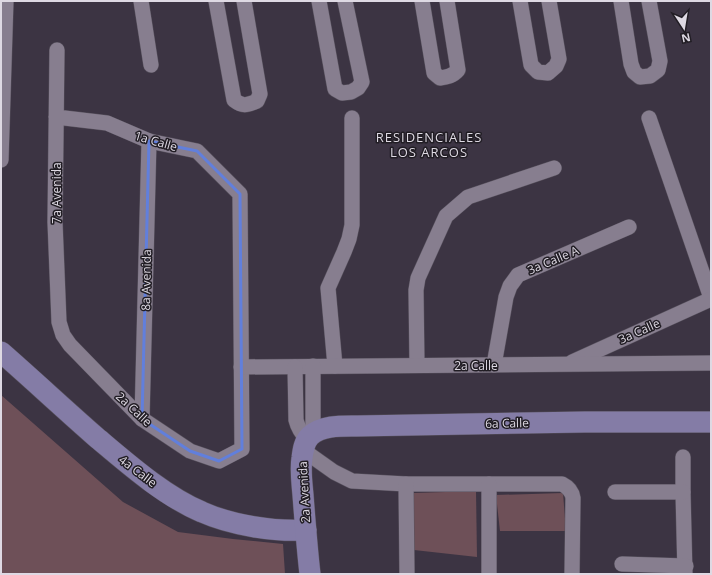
<svg xmlns="http://www.w3.org/2000/svg" width="712" height="575" font-family="'Open Sans',sans-serif">
<style>
.green{fill:#6e5058}
.lines{fill:none;stroke-linecap:round;stroke-linejoin:round}
.minor-casing{stroke:#57515d;stroke-width:16}
.secondary-casing{stroke:#57515d;stroke-width:22}
.minor{stroke:#877e8f;stroke-width:15}
.secondary{stroke:#847ca6;stroke-width:21}
.marked{fill:none;stroke:#617fdc;stroke-width:3;stroke-linejoin:round}
.labels{text-anchor:middle;dominant-baseline:central;stroke-width:3;stroke-linejoin:round;paint-order:stroke}
.street-label{font-size:12px;fill:#ded9e3;stroke:#211d24}
.neighbourhood-label{font-size:13px;letter-spacing:1px;fill:#ded9e3;stroke:#211d24}
</style>
<rect width="100%" height="100%" fill="#3c3443"/>
<!-- green -->
<g class="green">
<polygon points="1,395 123,502 178,532 233,539 283,544 285,574 1,574"/>
<polygon points="476,491 477,557 414,550 414,493"/>
<polygon points="563,493 566,531 500,531 496,495"/>
</g>
<g class="lines">
<defs>
<g id="minor">
<polyline points="141,1 151,65"/>
<path d="M216,1L234,100C243,107 247,105 257,101L260,94L244,1"/>
<polyline points="319,1 335,89 342,93 351,92 358,88 362,82 345,1"/>
<path d="M422,1L434,73L440,78C447,77 453,76 458,70L447,1"/>
<polyline points="520,1 531,65 538,72 548,73 556,66 559,59 549,1"/>
<polyline points="621,1 631,64 634,72 640,77 650,76 658,70 660,61 649,1"/>
<polyline points="56,117 107,123 149,141 197,151 240,194 242,449 219,461 190,451 142,419 70,345 63,335 59,322 55,222 57,50"/>
<polyline points="649,118 711,298"/>
<polyline points="1,160 6,1"/>
<polyline points="572,362 711,299"/>
<polyline points="417,365 416,290 418,278 446,216 468,197 554,168"/>
<polyline points="494,365 506,297 510,286 518,275 629,227"/>
<polyline points="335,366 328,288 344,252 349,239 352,225 352,118"/>
<polyline points="241,367 711,363"/>
<path d="M295,367L296,420C298,428 301,433 307,439"/>
<polyline points="142,419 149,141"/>
<polyline points="313,434 313,366"/>
<path d="M303,450L334,472L352,481L406,484H562C568,487 572,491 573,498L572,574"/>
<polyline points="683,457 683,492 685,574"/>
<polyline points="406,484 407,574"/>
<polyline points="615,492 683,492"/>
<polyline points="622,564 686,566"/>
<polyline points="489,574 489,484"/>
</g>
<g id="secondary">
<path d="M1,352C33,380 64,409 96,437C127,463 164,496 202,512C231,525 274,532 306,530"/>
<path d="M310,574C307,548 305,521 303,495C302,483 300,470 302,458C303,450 304,442 310,436C322,425 342,426 357,426L585,422H711"/>
</g>
</defs>
<!-- minor casing -->
<use href="#minor" class="minor-casing"/>
<!-- secondary casing -->
<use href="#secondary" class="secondary-casing"/>
<!-- minor -->
<use href="#minor" class="minor"/>
<!-- secondary -->
<use href="#secondary" class="secondary"/>
</g>
<!-- marked area -->
<path class="marked" d="M149,141L197,151L240,194L242,449L219,461L190,451L142,419Z"/>
<g class="labels">
<!-- street labels -->
<g class="street-label">
<text transform="translate(156 141) rotate(16)">1a Calle</text>
<text transform="translate(56 193) rotate(-90)">7a Avenida</text>
<text transform="translate(553 260) rotate(-23)">3a Calle A</text>
<text transform="translate(146 280) rotate(-89)">8a Avenida</text>
<text transform="translate(639 331) rotate(-24)">3a Calle</text>
<text x="476" y="365">2a Calle</text>
<text transform="translate(134 409) rotate(43)">2a Calle</text>
<text transform="translate(507 423) rotate(-1)">6a Calle</text>
<text transform="translate(138 471) rotate(37)">4a Calle</text>
<text transform="translate(304 492) rotate(-93)">2a Avenida</text>
</g>
<!-- neighbourhood labels -->
<g class="neighbourhood-label">
<text x="429" y="137">RESIDENCIALES<tspan x="429" dy="15">LOS ARCOS</tspan></text>
</g>
</g>
<!-- border -->
<rect width="712" height="575" fill="none" stroke="#ded9e3" stroke-width="4"/>
<!-- north arrow -->
<g transform="translate(684 28) rotate(168)" stroke="#211d24" stroke-width="3" paint-order="stroke">
<path d="M0-3L7 15L0 10L-7 15Z" fill="#ded9e3"/>
<text y="-6" font-size="11" font-weight="bold" text-anchor="middle" fill="#ded9e3">N</text>
</g>
</svg>
